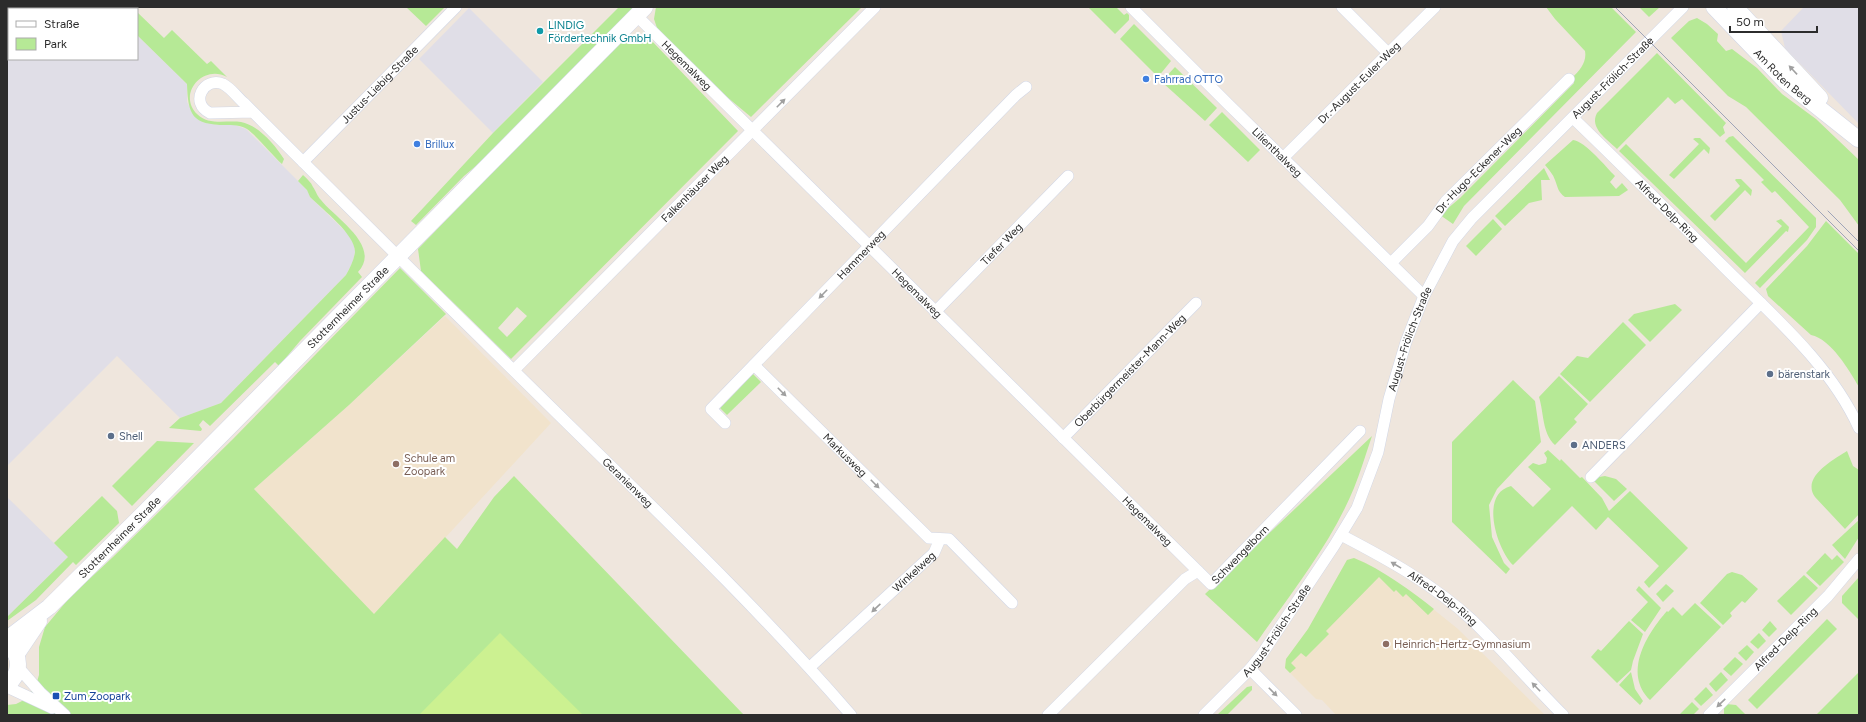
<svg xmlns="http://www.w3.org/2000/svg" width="1866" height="722" font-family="Figtree,sans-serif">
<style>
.industrial{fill:#e0dee7}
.education{fill:#f1e3cc}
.green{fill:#b6e996;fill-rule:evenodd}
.pitch{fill:#ccf191}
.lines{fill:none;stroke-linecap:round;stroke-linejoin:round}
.minor-casing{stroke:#d2d7e6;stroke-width:12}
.secondary-casing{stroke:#d2d7e6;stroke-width:17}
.minor{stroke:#fff;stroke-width:11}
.secondary{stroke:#fff;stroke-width:16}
.tram{stroke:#9fa4b8;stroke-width:1}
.oneway{fill:#a0a0a0}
.culture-dot{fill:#0f9aa8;stroke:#fff;stroke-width:1.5}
.shop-dot{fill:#3f7fe0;stroke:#fff;stroke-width:1.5}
.service-dot{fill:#5c6f8a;stroke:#fff;stroke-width:1.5}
.education-dot{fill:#8d6e63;stroke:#fff;stroke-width:1.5}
.transit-dot{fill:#1a4fb4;stroke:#fff;stroke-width:1.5}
.labels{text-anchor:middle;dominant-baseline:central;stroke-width:4;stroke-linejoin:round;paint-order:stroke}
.culture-label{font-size:11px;fill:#0d838f;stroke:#fff;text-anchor:start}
.street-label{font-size:11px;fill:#2c2c2c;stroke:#fff}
.shop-label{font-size:11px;fill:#366cbe;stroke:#fff;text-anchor:start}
.service-label{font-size:11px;fill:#4e5e75;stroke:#fff;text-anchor:start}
.education-label{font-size:11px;fill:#785e54;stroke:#fff;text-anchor:start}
.transit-label{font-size:11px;fill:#164399;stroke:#fff;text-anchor:start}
</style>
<rect width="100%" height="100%" fill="#efe6dd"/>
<!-- industrial -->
<g class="industrial">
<polygon points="7,7 108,7 110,9 9,9 9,59 137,59 137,35 187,84 187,102 195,117 216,125 235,125 246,129 307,190 310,197 349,235 354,245 355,252 353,261 346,275 221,403 180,418 117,356 7,466"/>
<polygon points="1804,7 1859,7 1859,124 1785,48 1781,31"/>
<polygon points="469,8 543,82 493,133 419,59"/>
<polygon points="7,497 68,557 7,617"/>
</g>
<!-- education -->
<g class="education">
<polygon points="445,316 551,423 374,615 254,489 349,405"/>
<polygon points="1354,558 1366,563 1412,592 1458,629 1545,715 1336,715 1322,700 1316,699 1285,668 1286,659 1308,629 1347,560"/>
</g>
<!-- green -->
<g class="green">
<polygon points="406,7 445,7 426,26"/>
<polygon points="619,7 634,7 483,160 464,176 416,225 411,221 493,133"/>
<polygon points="656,7 862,7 751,117 727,97 657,28 654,19"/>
<polygon points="1088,7 1116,7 1124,15 1127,13 1129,15 1129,20 1115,34"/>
<path d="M1546,7H1611L1636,32L1464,206L1453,224L1440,215L1460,198L1574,83L1572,78C1580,70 1587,62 1585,51L1555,19Z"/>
<polygon points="1639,7 1660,7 1649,17"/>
<path d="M137,12L164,38L172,30L207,64L211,61L227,77C203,64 177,94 197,114C209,126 226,120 241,122C258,125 275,145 284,159L282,164C272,155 257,136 247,129C241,125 232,125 226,125C192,125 188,115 187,84L137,35Z"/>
<polygon points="1697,18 1707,24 1718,34 1717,41 1726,51 1732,49 1757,68 1782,94 1816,119 1859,160 1859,226 1840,200 1746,107 1728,96 1671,38 1689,21"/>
<polygon points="1134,24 1171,61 1158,77 1120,39"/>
<path d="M623,38L650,39L738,131L511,359L421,271L418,249ZM517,307L527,316L507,337L498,328Z"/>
<path d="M1657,53L1726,123L1723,127L1725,133L1720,137L1682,99L1675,104L1668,97L1617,149C1607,139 1589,128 1597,113Z"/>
<polygon points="1175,67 1217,108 1205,121 1163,83 1163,80"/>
<polygon points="1222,112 1260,150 1248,162 1209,125"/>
<polygon points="1733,136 1816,218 1816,227 1807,240 1760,288 1755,283 1809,227 1775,191 1772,193 1761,182 1764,180 1725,141 1729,137"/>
<polygon points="1695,138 1700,138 1710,148 1709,154 1704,149 1674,179 1669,175 1699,144 1693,139"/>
<path d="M1573,140C1585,141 1606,167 1615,176L1610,182L1616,189L1622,183L1628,190L1619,196L1565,197C1558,192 1558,188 1555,180C1553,174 1549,170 1545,165Z"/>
<polygon points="1626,144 1746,263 1782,226 1776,221 1781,219 1789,227 1788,232 1786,231 1745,273 1619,151"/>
<polygon points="1544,168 1550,180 1541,180 1542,200 1529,203 1505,226 1495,216"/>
<path d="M303,175C307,179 311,182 313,187C316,191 317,196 321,200C335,218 382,246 358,272L362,277L300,341L279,366L275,362L210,426L203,420L199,425L202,429L201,431L169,428L180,418L221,403L346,275C350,268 354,260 355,252C355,234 323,210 310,197L307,190L298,181Z"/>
<polygon points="1736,179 1741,179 1752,190 1751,196 1745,190 1715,221 1710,216 1740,186 1735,180"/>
<polygon points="1493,219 1502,229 1476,256 1466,246"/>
<path d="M1826,221L1859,254V387C1849,370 1831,339 1811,335L1768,296L1766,289L1807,246Z"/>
<polygon points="400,268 446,314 349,405 254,489 374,614 445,537 457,549 494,497 514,476 744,715 7,715 7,705 16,704 26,699 36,685 39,675 39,647 45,627 70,597 113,557 233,439"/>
<polygon points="1675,304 1682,310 1650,342 1628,320 1634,314"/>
<polygon points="1623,322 1646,345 1590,402 1560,374 1577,356 1588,358"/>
<polygon points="753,374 761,382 727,415 720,408"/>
<path d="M1559,376L1588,404L1574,419L1577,422L1555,445C1542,433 1544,413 1539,397Z"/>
<polygon points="1513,380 1535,401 1541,442 1497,489 1489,505 1492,537 1504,563 1510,569 1506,574 1452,522 1452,442"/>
<path d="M1372,436C1366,453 1361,471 1354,488C1331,544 1291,593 1257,642L1205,594Z"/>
<polygon points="157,441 194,443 132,506 112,486"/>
<path d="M1548,450L1560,461L1561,459L1580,478L1582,477L1602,498L1609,511L1630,491L1688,548L1649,588L1644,582L1659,566L1608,517L1596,530L1572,506L1513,565C1497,549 1479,494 1511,486L1533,507L1551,489L1528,467L1533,463L1539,465L1546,463L1547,458L1544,453Z"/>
<path d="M1847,451L1853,466L1859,470V514L1845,529L1815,497C1801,477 1833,460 1847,451Z"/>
<polygon points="1605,476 1616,479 1627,489 1614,501 1594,481 1599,477"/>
<polygon points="102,496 117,511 119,523 76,565 73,562 36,600 7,621 7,617 68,557 54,543"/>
<polygon points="1859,520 1859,537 1845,559 1832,545"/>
<polygon points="1825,553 1832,560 1837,555 1844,562 1820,586 1806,573"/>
<path d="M1354,558C1383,570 1410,590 1434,609L1428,615L1406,594L1403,597L1396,590L1394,592L1379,577L1326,631L1329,634L1306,657L1301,653L1291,663L1296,668L1290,673L1285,668L1286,659L1308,629L1347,560Z"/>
<polygon points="1732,572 1742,575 1758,589 1745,603 1742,601 1730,613 1732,616 1723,625 1700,603 1727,574"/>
<polygon points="1804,575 1818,588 1791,615 1777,601"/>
<polygon points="1859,577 1859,620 1842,603 1842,596"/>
<polygon points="1666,584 1674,591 1663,602 1656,594"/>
<polygon points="1639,586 1661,608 1645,632 1631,620 1648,602 1636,590"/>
<path d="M1695,603L1721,627L1650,700C1623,673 1646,635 1667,611L1668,612L1673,607L1682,616Z"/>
<polygon points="1827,619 1837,629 1757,709 1748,700"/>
<polygon points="1629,621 1643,634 1633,661 1631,670 1617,683 1591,657 1598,649 1601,651"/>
<polygon points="1770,621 1777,629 1769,637 1762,630"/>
<polygon points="1759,633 1766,641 1758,649 1750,642"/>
<polygon points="1747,645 1754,652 1746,661 1738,653"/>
<polygon points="1735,657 1743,664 1731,676 1723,669"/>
<polygon points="1631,672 1635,689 1643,701 1640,705 1619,685"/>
<polygon points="1721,672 1728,680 1716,692 1709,684"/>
<polygon points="1859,672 1859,715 1816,715"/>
<polygon points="1252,686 1252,690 1227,715 1217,715 1247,687"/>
<polygon points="1706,687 1713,695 1701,706 1694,699"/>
<polygon points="1692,702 1699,709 1693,715 1681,715 1680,714"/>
<polygon points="1726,704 1736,705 1746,715 1724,715 1724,706"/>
</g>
<!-- pitch -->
<polygon class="pitch" points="500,633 583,715 419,715"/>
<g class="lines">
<defs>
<g id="minor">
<path id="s1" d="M1131,7L1227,103L1424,296"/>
<polyline points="1342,7 1388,53"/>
<path id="s2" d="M637,16L1211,584L1360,431"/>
<path id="s3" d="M253,112L210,113C189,103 204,76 223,84C231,88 237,97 244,103C258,117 273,132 287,146C380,239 473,331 567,423C664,518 762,612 851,715"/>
<path id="s4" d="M1573,118C1624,167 1674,217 1724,267C1773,316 1830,364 1859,428"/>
<path id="s5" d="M1283,158L1435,7"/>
<path id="s6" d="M303,162L456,7"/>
<path id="s7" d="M1391,263L1428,226L1446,201L1569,79"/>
<path id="s8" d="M935,312L1068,176"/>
<path id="s9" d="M754,365L929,538L949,539L1012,603"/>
<path id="s10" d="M514,370L875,7"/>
<path id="s11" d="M725,423L711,409L1016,95L1026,87"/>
<path id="s12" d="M1063,438L1196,303"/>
<polyline points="1591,477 1761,303"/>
<path id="s13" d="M1341,535C1387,559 1433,584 1472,620C1503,650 1532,684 1563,715"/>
<polyline points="18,667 40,692 65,715"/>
<path id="s14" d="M810,667L934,553L940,539"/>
<polyline points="1250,669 1296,715"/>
<polyline points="7,687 52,708"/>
<polyline points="1048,715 1185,579 1198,571"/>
<path id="s15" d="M1204,715L1250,669L1262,654L1334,546L1357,508L1378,452L1389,399L1406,342L1424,296L1453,241L1472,218L1683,7"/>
<path id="s16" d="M1709,715L1828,596L1859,559"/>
</g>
<g id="secondary">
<path id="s17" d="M1714,7L1785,81L1858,139"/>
<polyline points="1735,7 1820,98"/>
<path id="s18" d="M7,639L49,607L136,521L645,7"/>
<polyline points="16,655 39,621"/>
<path d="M7,685C20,675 22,658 10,646"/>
</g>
</defs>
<!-- minor casing -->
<use href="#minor" class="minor-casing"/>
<!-- secondary casing -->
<use href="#secondary" class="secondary-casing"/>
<!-- minor -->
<use href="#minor" class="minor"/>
<!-- secondary -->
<use href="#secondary" class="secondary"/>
<!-- tram -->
<g class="tram">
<polyline points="1615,7 1859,251"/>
<polyline points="1828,211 1859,242"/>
</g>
</g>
<!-- one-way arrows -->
<defs><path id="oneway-solid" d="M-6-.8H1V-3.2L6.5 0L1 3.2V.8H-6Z"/></defs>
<g class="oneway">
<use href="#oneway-solid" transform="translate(1793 70) rotate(-133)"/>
<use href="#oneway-solid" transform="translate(781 103) rotate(-45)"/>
<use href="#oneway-solid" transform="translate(823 294) rotate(134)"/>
<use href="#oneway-solid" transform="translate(782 392) rotate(45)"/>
<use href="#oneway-solid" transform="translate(875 484) rotate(45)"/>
<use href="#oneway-solid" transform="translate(1396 565) rotate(-149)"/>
<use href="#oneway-solid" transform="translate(876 608) rotate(137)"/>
<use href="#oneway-solid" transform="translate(1536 687) rotate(-134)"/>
<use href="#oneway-solid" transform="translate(1273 692) rotate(45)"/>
<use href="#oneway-solid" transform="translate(1721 703) rotate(136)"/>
</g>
<!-- markers -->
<circle class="culture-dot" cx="540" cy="31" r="4"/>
<g class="shop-dot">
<circle cx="1146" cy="79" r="4"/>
<circle cx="417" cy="144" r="4"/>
</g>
<g class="service-dot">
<circle cx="1770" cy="374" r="4"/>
<circle cx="111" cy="436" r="4"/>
<circle cx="1574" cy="445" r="4"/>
</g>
<g class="education-dot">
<circle cx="396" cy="464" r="4"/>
<circle cx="1386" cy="644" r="4"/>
</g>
<rect class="transit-dot" x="52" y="692" width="8" height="8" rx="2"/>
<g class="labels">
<!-- culture labels -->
<g class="culture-label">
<text x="548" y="25">LINDIG<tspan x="548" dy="13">Fördertechnik GmbH</tspan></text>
</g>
<!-- street labels -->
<g class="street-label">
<text stroke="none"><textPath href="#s2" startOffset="70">Hegemalweg</textPath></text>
<text stroke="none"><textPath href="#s17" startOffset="98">Am Roten Berg</textPath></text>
<text stroke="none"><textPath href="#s15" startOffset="772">August-Frölich-Straße</textPath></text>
<text stroke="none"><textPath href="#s5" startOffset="107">Dr.-August-Euler-Weg</textPath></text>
<text stroke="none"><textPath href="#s6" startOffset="109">Justus-Liebig-Straße</textPath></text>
<text stroke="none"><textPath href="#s1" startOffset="206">Lilienthalweg</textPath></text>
<text stroke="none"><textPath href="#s7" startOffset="128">Dr.-Hugo-Eckener-Weg</textPath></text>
<text stroke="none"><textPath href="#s10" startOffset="256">Falkenhäuser Weg</textPath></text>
<text stroke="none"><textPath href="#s4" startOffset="132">Alfred-Delp-Ring</textPath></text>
<text stroke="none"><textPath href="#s8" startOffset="95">Tiefer Weg</textPath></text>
<text stroke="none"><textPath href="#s11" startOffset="235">Hammerweg</textPath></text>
<text stroke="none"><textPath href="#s2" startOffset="394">Hegemalweg</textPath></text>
<text stroke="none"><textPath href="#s18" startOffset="476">Stotternheimer Straße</textPath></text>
<text stroke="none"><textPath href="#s15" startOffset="436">August-Frölich-Straße</textPath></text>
<text stroke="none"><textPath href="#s12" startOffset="95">Oberbürgermeister-Mann-Weg</textPath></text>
<text stroke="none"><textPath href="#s9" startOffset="128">Markusweg</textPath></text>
<text stroke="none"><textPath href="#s3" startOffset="662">Geranienweg</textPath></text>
<text stroke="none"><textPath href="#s2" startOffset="718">Hegemalweg</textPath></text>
<text stroke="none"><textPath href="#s18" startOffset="152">Stotternheimer Straße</textPath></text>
<text stroke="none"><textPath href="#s2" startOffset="849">Schwengelborn</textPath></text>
<text stroke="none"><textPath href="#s14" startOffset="141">Winkelweg</textPath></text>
<text stroke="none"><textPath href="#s13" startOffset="120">Alfred-Delp-Ring</textPath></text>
<text stroke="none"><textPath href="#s15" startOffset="112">August-Frölich-Straße</textPath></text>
<text stroke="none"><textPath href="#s16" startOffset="108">Alfred-Delp-Ring</textPath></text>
</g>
<!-- shop labels -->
<g class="shop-label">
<text x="1154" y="79">Fahrrad OTTO</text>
<text x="425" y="144">Brillux</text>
</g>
<!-- service labels -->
<g class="service-label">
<text x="1778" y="374">bärenstark</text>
<text x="119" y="436">Shell</text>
<text x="1582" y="445">ANDERS</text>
</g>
<!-- education labels -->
<g class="education-label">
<text x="404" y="458">Schule am<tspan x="404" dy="13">Zoopark</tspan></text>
<text x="1394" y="644">Heinrich-Hertz-Gymnasium</text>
</g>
<!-- transit labels -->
<g class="transit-label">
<text x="64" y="696">Zum Zoopark</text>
</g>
</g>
<!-- border -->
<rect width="1866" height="722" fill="none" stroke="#2c2c2c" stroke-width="16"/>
<!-- legend -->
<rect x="8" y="8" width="130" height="52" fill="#ffffff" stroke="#ababab"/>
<rect x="16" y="21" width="20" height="6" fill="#ffffff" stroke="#ababab"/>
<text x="44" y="28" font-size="12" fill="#2c2c2c">Straße</text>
<rect x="16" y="38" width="20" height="12" fill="#b6e996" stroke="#ababab"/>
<text x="44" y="48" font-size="12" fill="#2c2c2c">Park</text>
<!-- scale -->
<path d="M1730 26v6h87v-6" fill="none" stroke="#2c2c2c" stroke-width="2"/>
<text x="1736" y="26" font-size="12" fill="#2c2c2c" stroke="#ffffff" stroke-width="3" paint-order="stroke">50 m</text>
</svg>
